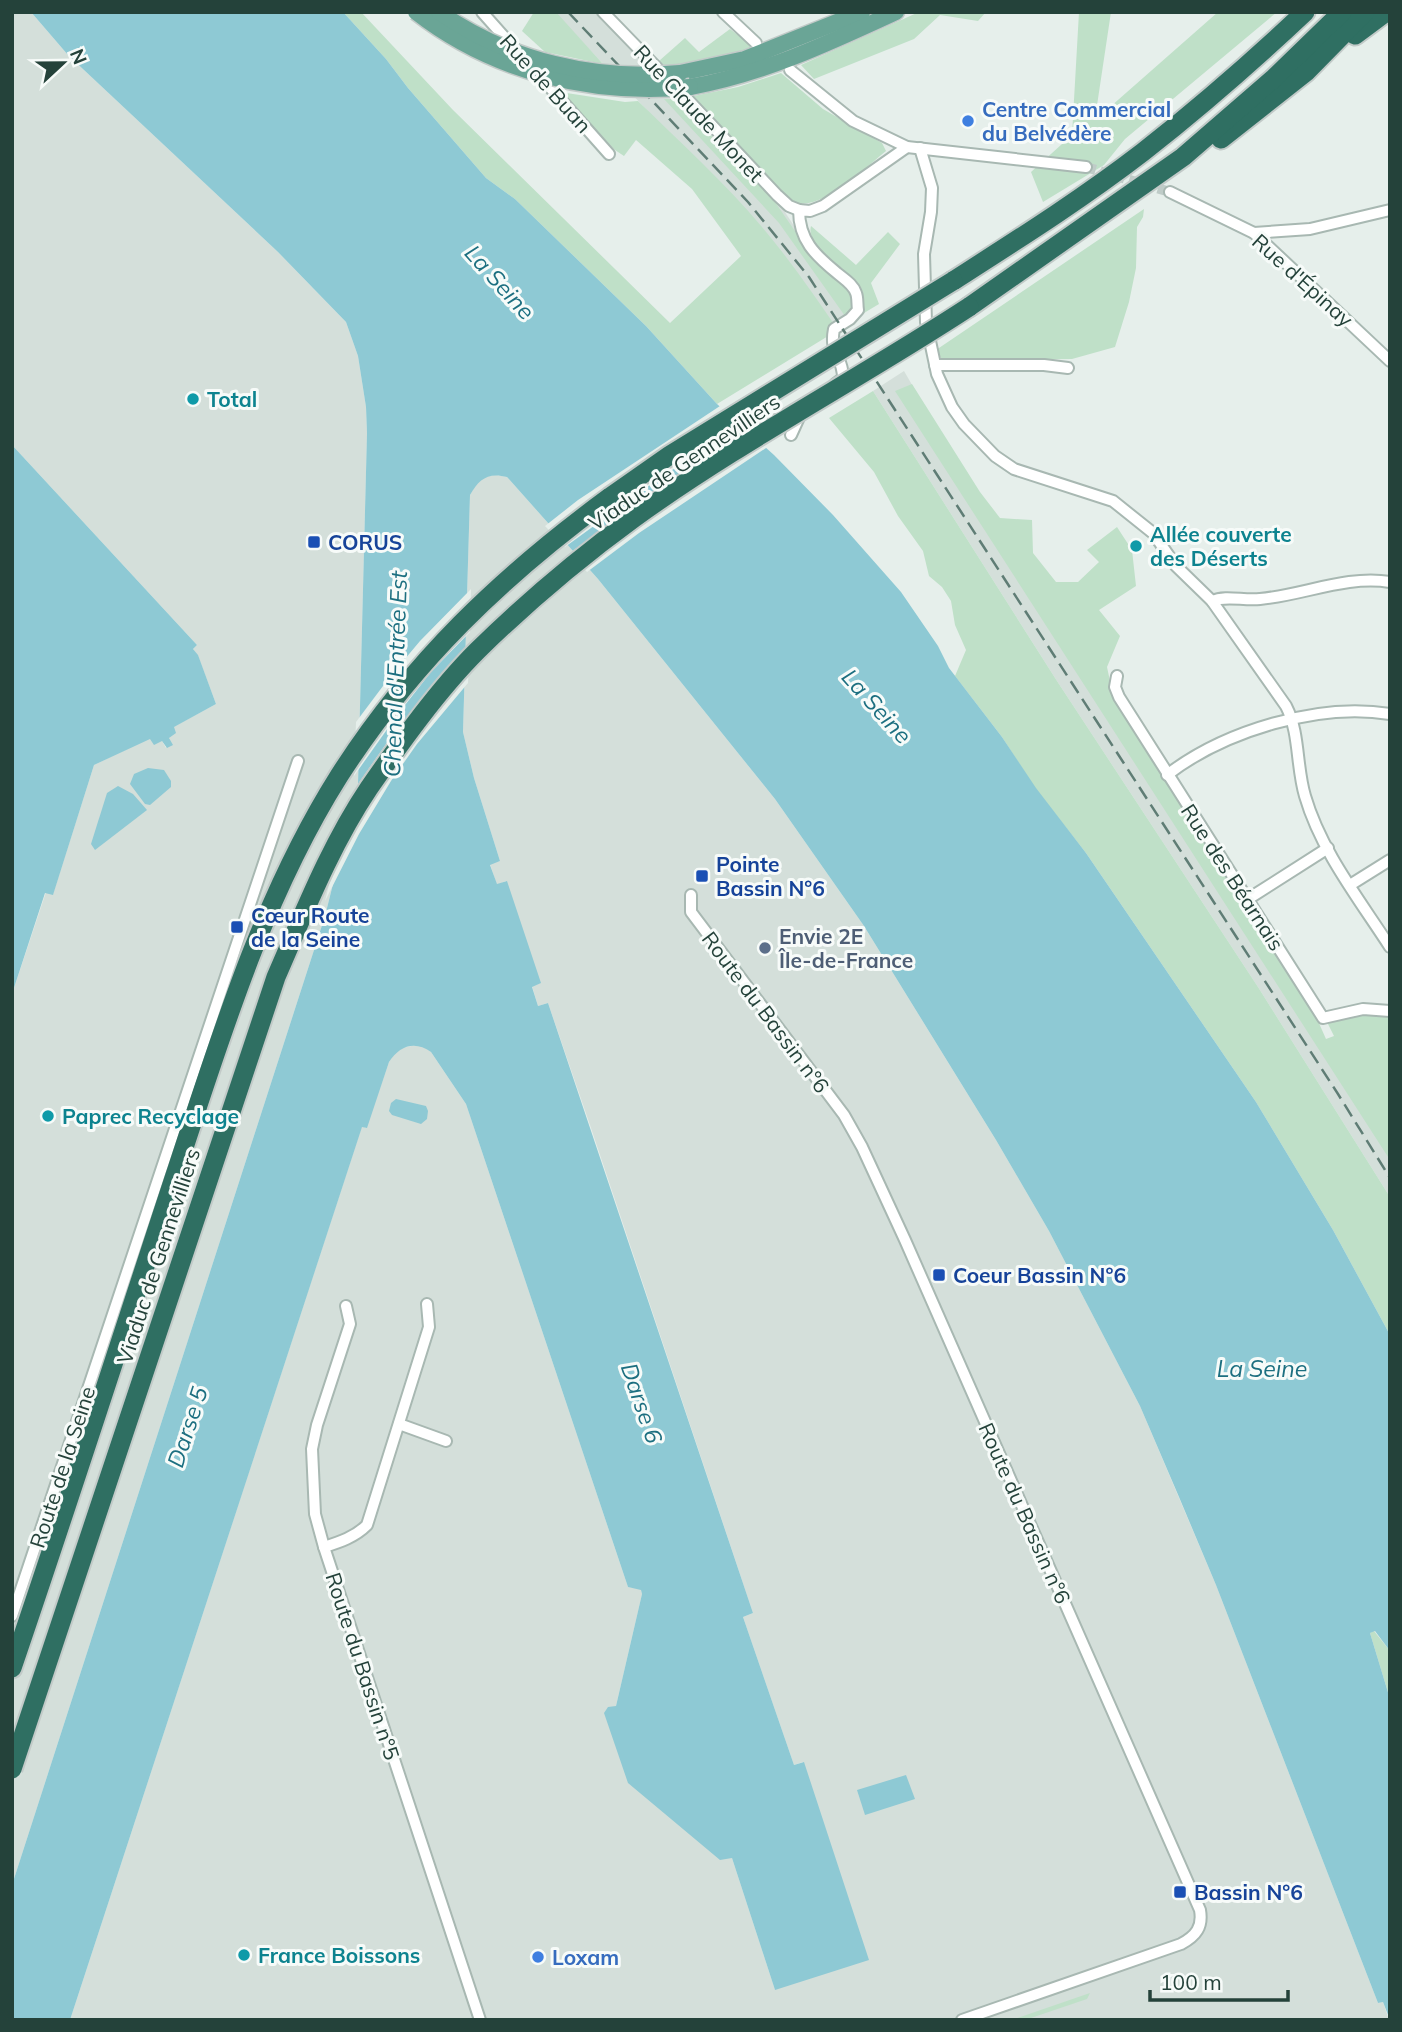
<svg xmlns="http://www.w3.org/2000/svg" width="1402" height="2032" font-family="Mulish,sans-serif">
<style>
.built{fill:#d4dfda}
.green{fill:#bfe0c8}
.water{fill:#8ec9d4}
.pier{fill:#e6efeb}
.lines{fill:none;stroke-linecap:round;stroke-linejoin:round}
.minor-tunnel{stroke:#bfccc8;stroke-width:10;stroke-dasharray:10 5;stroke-linecap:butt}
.minor-casing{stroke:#a8b8b2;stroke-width:14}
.primary-casing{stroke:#c2cac8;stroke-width:19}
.motorway-casing{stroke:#c2cac8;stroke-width:23}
.minor{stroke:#fff;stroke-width:10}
.primary{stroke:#6aa596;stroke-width:16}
.motorway{stroke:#2f6f62;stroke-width:19}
.rail{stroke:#5f7d75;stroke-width:2.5;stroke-dasharray:14 7;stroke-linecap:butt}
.primary-bridge-casing{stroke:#c2cac8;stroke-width:19;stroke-linecap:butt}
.motorway-bridge-casing{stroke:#c2cac8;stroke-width:23;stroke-linecap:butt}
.primary-bridge{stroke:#6aa596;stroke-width:16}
.motorway-bridge{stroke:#2f6f62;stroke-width:19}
.shop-dot{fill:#3f7fe0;stroke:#f7fbf9;stroke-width:2.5}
.culture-dot{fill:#0f9aa8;stroke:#f7fbf9;stroke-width:2.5}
.transit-dot{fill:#1a4fb4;stroke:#f7fbf9;stroke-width:2.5}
.service-dot{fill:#5c6f8a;stroke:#f7fbf9;stroke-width:2.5}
.labels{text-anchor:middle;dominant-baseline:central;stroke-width:6;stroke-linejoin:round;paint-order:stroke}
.street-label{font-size:21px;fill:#24423a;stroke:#f7fbf9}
.shop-label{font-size:21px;font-weight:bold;fill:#366cbe;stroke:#f7fbf9;text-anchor:start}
.culture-label{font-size:21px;font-weight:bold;fill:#0d838f;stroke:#f7fbf9;text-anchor:start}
.transit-label{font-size:21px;font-weight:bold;fill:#164399;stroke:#f7fbf9;text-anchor:start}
.service-label{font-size:21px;font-weight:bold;fill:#4e5e75;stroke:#f7fbf9;text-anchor:start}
.water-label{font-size:23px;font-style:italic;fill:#1c6f80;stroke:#f7fbf9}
</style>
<rect width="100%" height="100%" fill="#e6efeb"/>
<!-- built -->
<g class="built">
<polygon points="12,12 31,12 68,55 278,252 346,322 358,356 366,407 367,433 358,784 325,916 12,1885 12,994 46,892 53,894 94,765 150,738 162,741 166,748 173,727 216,704 198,656 193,649 197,645 12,445"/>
<polygon points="554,12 595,12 769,188 814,256 864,313 838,330 645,108"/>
<polygon points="904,371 933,421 1390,1144 1390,1197 1258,987 1057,681 873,391"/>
<polygon points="496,475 507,477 598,579 775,799 864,926 996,1140 1049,1231 1140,1406 1216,1585 1378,2003 1383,2002 1389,2020 70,2020 362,1126 366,1128 389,1062 395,1053 402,1048 416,1045 423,1046 431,1052 466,1104 628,1587 641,1589 642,1594 616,1706 732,1858 775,1990 803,1762 794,1765 743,1617 753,1613 590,1125 548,1003 538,1006 532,986 540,983 506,881 497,885 490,864 500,861 474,778 463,732 470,495 478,481 486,476"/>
</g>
<!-- green -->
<g class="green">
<path d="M343,12H361L453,110L670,323L741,256L692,189L636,140L624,156L615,150L560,92L625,102L638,101C680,142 724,182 762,227C790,260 814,295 838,330L717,404L646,326L515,199L486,178L408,88L386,59Z"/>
<polygon points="534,12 556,12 603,64 545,52 522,31"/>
<polygon points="919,12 986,12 978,21 940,15 914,39 814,79 801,65"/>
<polygon points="1079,12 1111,12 1096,112 1110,107 1218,12 1277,12 1125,139 1104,165 1043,202 1031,172 1072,135"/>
<polygon points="730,29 753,47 725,58 668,68 659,61 685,38 699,52"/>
<path d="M781,73L823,109L882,143L886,151C866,167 824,209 797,203C792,202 787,199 782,196L689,97L738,87Z"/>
<polygon points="664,99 674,99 748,172 775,202 810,253 846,285 853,294 852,310 845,316 779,223"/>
<polygon points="1144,209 1143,217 1137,227 1136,268 1129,302 1115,347 1072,359 949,360 941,358 936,350"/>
<path d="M811,226L856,265L888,232L900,244L871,283L879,304L864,313L861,308L863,292C848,278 805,246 811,226Z"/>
<polygon points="912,384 980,492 1000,518 1032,520 1033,553 1056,582 1078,582 1099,562 1087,550 1117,527 1132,550 1136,586 1099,610 1120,636 1107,667 1114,700 1318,1021 1326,1039 1334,1036 1326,1020 1342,1015 1390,1013 1390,1160 895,391"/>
<polygon points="873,391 1057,681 1258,987 1390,1197 1390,1335 1333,1230 1256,1102 1086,853 1035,788 1002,737 955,676 966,650 955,625 951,601 942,587 929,576 923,551 898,516 874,472 829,418"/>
<polygon points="1374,1631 1390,1651 1390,1699 1370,1633"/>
<polygon points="1090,1993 1087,1999 1025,2020 1012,2020"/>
</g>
<!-- water -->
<g class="water">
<path d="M31,12H343L386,59L408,88L486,178L515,199L646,326L717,404L774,455L833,515L901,592L938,646L949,668L1002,737L1036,788L1086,853L1256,1102L1333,1230L1390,1335V1651L1375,1631L1370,1633L1390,1699V2020L1383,2002L1378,2003L1216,1585L1179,1497L1140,1406L1049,1231L996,1140L864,926L775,799L598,579L507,477C488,472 479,479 470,495L463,732L474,778L500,861L490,865L497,884L507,881L541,983L532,987L538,1006L548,1003L753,1613L743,1617L794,1765L804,1762L869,1960L775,1990L732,1858L720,1860L628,1783L604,1713L608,1707L616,1706L642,1594L641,1590L628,1587L466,1104L431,1052C415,1040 399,1046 389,1062L367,1128L362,1127L70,2020H12V1885L325,916L358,784L367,433L366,407L358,356L346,322L278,252L68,55Z"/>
<polygon points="12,445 197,645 193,649 198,655 216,704 174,727 176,733 169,738 173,745 167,748 162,741 154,745 150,739 94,765 53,895 45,893 12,994"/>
<polygon points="148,768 164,770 171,781 171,787 150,805 145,804 130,784 134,774"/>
<polygon points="118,786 133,794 147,810 95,850 91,844 107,793"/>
<polygon points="396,1099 426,1106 428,1111 427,1119 421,1124 392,1115 389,1111 391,1103"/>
<polygon points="906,1775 915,1799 865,1815 857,1790"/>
</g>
<!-- pier -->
<g class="pier">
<polygon points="723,404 744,423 657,480 565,547 545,526 578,500"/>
<polygon points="751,430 769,446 639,533 587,572 570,553 626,511"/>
<polygon points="471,589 470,632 431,672 398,714 354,776 356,722 389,678 420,641"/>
<polygon points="470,642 468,683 417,744 391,781 359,834 325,901 351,796 358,784 393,734"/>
</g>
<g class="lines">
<!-- minor-tunnel -->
<polyline class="minor-tunnel" points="1086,167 1170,192"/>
<defs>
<g id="minor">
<polyline points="482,12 515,49"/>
<polyline points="603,12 664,75"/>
<polyline points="723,12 756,43"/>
<polyline points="790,70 853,121 907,147 1086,167"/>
<polyline points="538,74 609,154"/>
<polyline points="675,86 777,195 789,206 799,210"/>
<path d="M920,148L932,188L931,212L924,254L926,322L937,374L952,407L964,424L995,456L1014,469L1113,501L1153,533L1176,566L1212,601L1286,706C1300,733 1296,766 1305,796C1321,851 1359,899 1390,947"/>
<polyline points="1170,192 1254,233 1390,361"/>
<polyline points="1254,233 1310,229 1390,210"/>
<polyline points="935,365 1044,365 1068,368"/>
<path d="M835,384L843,378C843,355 829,355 834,329L850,319L858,310C857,304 858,298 856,293C853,284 844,279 837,273C815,255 799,240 799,210L810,211L823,206L907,147"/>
<polyline points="791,435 801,413"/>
<path d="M1212,601C1226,595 1244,601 1260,599C1304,595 1346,575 1390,582"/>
<polyline points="1117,676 1115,687 1119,697 1323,1018 1363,1009 1390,1011"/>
<path d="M1167,775C1224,731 1319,702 1390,714"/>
<polyline points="1350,885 1390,860"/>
<path d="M691,895V912L844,1115L862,1147L905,1240L1200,1910C1203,1927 1196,1936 1181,1944L962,2020"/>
<polyline points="1248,899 1328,848"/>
<polyline points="346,1306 350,1324 317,1425 312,1449 315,1514 324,1547 480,2020"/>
<polyline points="399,1424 446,1441"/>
<path d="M324,1547C340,1542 355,1537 367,1525L429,1327L427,1304"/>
<polyline points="12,1616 298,761"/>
</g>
<g id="primary">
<polyline points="680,73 745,59 862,12"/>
<path d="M690,87C763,74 829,43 896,12"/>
</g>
<g id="motorway">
<polyline points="1355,35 1386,12"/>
<polyline points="1221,139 1306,72 1365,12"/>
<path d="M953,281C1017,240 1082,199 1143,152C1199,108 1253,61 1305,12"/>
<polyline points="969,307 1183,157 1273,79 1342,12"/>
<path d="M12,1668C68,1504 121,1339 175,1175C220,1039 262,898 339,776C412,662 501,577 610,497"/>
</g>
</defs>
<!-- minor casing -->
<use href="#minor" class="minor-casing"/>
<!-- primary casing -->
<use href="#primary" class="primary-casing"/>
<!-- motorway casing -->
<use href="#motorway" class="motorway-casing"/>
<!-- minor -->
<use href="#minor" class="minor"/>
<!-- primary -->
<use href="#primary" class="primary"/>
<!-- motorway -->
<use href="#motorway" class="motorway"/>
<!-- rail -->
<polyline class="rail" points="568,12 748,202 809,277 1338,1094 1390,1178"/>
<defs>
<g id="primary-bridge">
<path d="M416,12C494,73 593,96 690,87"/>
<path d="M439,12C510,61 594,81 680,73"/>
</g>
<g id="motorway-bridge">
<polyline points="610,497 670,455 953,281"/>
<path d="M12,1769L276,977C304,913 330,846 369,788C401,742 438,690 477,651C526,603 579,558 634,518C741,441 859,379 969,307"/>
</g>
</defs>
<!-- primary-bridge casing -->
<use href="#primary-bridge" class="primary-bridge-casing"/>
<!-- motorway-bridge casing -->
<use href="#motorway-bridge" class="motorway-bridge-casing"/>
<!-- primary-bridge -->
<use href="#primary-bridge" class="primary-bridge"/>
<!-- motorway-bridge -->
<use href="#motorway-bridge" class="motorway-bridge"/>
</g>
<!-- markers -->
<g class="shop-dot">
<circle cx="968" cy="121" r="7"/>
<circle cx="538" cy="1957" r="7"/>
</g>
<g class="culture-dot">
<circle cx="193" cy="399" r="7"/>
<circle cx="1136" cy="546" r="7"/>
<circle cx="48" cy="1116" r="7"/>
<circle cx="244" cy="1955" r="7"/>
</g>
<g class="transit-dot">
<rect x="307" y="535" width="14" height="14" rx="3.5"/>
<rect x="695" y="869" width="14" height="14" rx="3.5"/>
<rect x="230" y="920" width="14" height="14" rx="3.5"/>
<rect x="932" y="1268" width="14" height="14" rx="3.5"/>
<rect x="1173" y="1885" width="14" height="14" rx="3.5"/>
</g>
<circle class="service-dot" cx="765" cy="948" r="7"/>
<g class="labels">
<!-- street labels -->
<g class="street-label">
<text transform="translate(546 83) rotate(48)">Rue de Buan</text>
<text transform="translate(699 113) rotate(47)">Rue Claude Monet</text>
<text transform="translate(1303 280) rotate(42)">Rue d'Épinay</text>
<text transform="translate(684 462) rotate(-34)">Viaduc de Gennevilliers</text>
<text transform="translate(1233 877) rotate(57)">Rue des Béarnais</text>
<text transform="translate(766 1012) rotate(53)">Route du Bassin n°6</text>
<text transform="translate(158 1256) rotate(-72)">Viaduc de Gennevilliers</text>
<text transform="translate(62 1467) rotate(-72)">Route de la Seine</text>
<text transform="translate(1025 1513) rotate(66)">Route du Bassin n°6</text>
<text transform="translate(363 1666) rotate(72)">Route du Bassin n°5</text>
</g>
<!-- shop labels -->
<g class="shop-label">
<text x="982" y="109">Centre Commercial<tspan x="982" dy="24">du Belvédère</tspan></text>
<text x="552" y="1957">Loxam</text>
</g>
<!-- culture labels -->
<g class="culture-label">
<text x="207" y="399">Total</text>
<text x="1150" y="534">Allée couverte<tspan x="1150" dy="24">des Déserts</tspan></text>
<text x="62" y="1116">Paprec Recyclage</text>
<text x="258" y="1955">France Boissons</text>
</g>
<!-- transit labels -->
<g class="transit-label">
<text x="328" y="542">CORUS</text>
<text x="716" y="864">Pointe<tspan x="716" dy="24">Bassin N°6</tspan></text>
<text x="251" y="915">Cœur Route<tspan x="251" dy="24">de la Seine</tspan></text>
<text x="953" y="1275">Coeur Bassin N°6</text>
<text x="1194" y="1892">Bassin N°6</text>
</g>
<!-- service labels -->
<g class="service-label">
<text x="779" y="936">Envie 2E<tspan x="779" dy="24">Île-de-France</tspan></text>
</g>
<!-- water labels -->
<g class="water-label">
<text transform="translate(500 282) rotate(48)">La Seine</text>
<text transform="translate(395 674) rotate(-88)">Chenal d'Entrée Est</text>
<text transform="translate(877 706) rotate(48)">La Seine</text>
<text x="1262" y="1368">La Seine</text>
<text transform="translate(642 1403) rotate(71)">Darse 6</text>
<text transform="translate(187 1427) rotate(-72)">Darse 5</text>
</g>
</g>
<!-- border -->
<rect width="1402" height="2032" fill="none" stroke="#24423a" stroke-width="28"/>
<!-- north arrow -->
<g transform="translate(63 63) rotate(68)" stroke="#f7fbf9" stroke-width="5" paint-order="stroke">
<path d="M0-5L12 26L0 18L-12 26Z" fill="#24423a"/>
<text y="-10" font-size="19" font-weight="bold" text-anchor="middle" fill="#24423a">N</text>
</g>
<!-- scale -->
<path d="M1150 1990v10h138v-10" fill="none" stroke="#24423a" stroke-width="3.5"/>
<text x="1160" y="1990" font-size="21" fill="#24423a" stroke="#f7fbf9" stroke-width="5" paint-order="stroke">100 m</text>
</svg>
